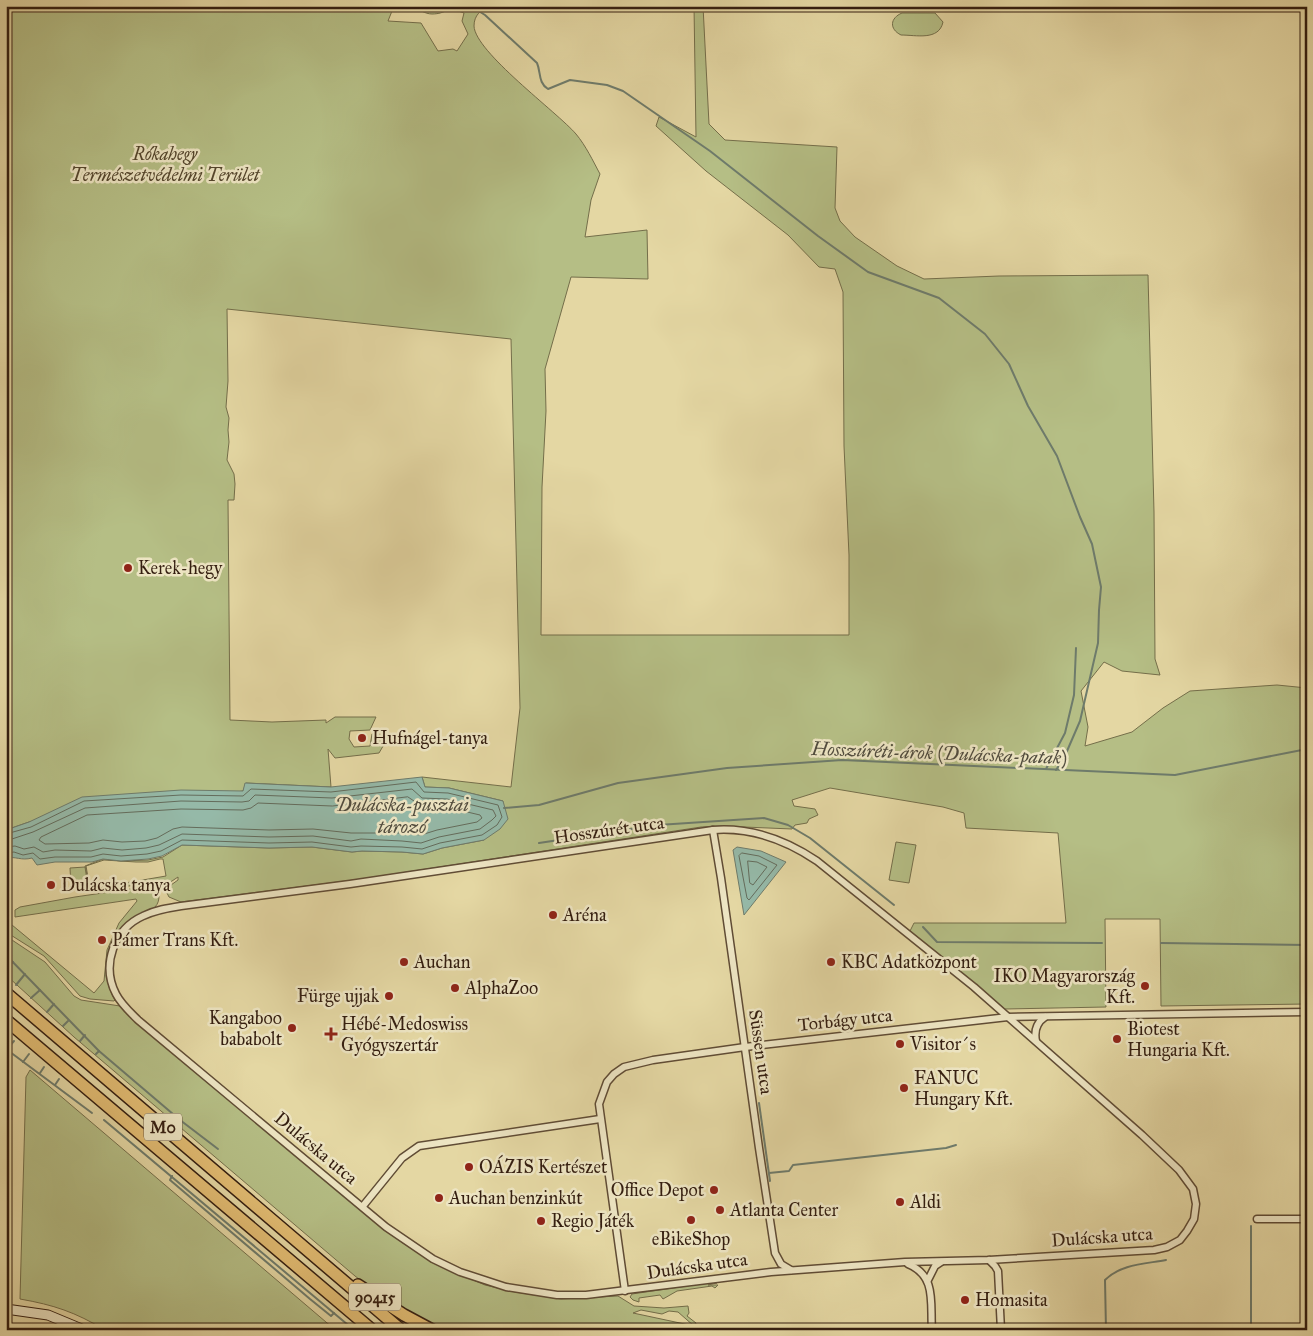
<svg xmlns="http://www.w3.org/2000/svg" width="1313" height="1336" font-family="'IM FELL Great Primer',serif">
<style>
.green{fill:#b5be85;stroke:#746e4a;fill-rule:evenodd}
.water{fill:#95b9a8;stroke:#6e7b6b}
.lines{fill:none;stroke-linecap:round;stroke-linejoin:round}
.shore{stroke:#646c5c;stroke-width:1}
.stream{stroke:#6e7b6b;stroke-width:2}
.street-casing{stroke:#604c35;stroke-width:9}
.secondary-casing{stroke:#341e10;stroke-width:11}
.highway-casing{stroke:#341e10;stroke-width:14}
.street{stroke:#ede5c3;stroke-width:6}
.secondary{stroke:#ede5c3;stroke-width:9}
.highway{stroke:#e2bc72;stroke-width:11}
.poi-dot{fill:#8f2418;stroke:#ede5c3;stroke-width:2}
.labels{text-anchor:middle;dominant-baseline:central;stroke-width:5;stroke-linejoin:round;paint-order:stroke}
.shield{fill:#ede5c3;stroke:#6c5a46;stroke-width:1}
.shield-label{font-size:16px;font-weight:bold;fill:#341e10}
.park-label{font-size:18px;font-style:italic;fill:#54462d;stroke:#ede5c3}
.poi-label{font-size:18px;fill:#341e10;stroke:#ede5c3;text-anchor:start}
.street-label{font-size:18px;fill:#341e10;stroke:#ede5c3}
.water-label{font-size:19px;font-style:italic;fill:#514c3e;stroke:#ede5c3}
</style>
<rect width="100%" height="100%" fill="#e4d7a3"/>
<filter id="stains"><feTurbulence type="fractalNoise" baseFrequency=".004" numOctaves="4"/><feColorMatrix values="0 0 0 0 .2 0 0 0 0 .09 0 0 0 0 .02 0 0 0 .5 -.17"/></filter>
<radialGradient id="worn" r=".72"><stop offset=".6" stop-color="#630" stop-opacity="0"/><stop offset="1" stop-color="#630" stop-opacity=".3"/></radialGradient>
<!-- green -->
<g class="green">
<path d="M6,6H394L388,21L421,23L438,51L453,49L457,51L468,34L462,21L464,13C445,6 447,14 432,14C425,14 418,9 412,6H489C481,10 474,15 474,26C475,52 557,112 576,134C586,146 593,161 600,174L591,200L585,237L647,230L648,279L571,277L545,369L546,411L542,487L541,635H849V555L844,446L843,292L835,269L819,267L788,235L706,171L656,126L659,117L696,137L694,6H703L709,124L725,140L837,147L835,208L840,221L855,237L897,266L924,279L999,276L1148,275L1154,512L1155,659L1160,675L1122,671L1104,662L1081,691L1088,727L1085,746L1132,732L1163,708L1190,691L1277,685L1307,688V1004L1161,1006L1160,919H1105L1106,1007L1005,1009L910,931L914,923H1066L1058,833L966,828L964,813L943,807L830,788L792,800L794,806L815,809L818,815L809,819L807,823L795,825L792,829L720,826L701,827L361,879L181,902L169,897L167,893L171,885L178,880V877L160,889L141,885L90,889L85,866L103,859L121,861L148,860L163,857L182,845L269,848L312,847L352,852L362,851L402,852L423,854L442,848L484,840L503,801L449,788L425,787L422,777L511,787L520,708L511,339L227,309L228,381L226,407L229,418L228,430L229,442L227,460L234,474L235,484L234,500H228L230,720L272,722L326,720V723L335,717H376L370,730L350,731L349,739L354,747L370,746L372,734L389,736L379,753L335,758L328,749L331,787L246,783L243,791L29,822L6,830ZM160,859H163L166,876L90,889L86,866L104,860L136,862H148Z"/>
<path d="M902,13H935L943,22C939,41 916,35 901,35C889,29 890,18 902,13Z"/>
<polygon points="896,842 916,845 909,883 889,880"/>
<polygon points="85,867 88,886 71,887 70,868"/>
<path d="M130,889C140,888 152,889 159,896C159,900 158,904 155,907C150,912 140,913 134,917C106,935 98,972 115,1000L114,1001L90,999L80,996L44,956L6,932V920L94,993L104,981L107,950L119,923L137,901L136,899L15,917V910L20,907L75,897Z"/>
<path d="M6,936L45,962L74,996L81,1000L120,1006L135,1022L385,1230L403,1243L443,1267L485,1285L515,1292L561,1299L618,1296L634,1306L664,1308L688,1306L689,1313L687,1316L696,1323L695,1327L703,1330H439C409,1320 380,1295 355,1276L74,1037L6,975ZM641,1310L662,1314L669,1311L678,1312L694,1326L633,1313Z"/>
<path d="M30,1070L333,1328L332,1330H105C75,1312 54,1305 20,1299L26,1077Z"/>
<polygon points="714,1282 717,1283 708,1285 718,1285 715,1288 712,1286 677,1291 663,1299 660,1295 639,1298 639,1302 633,1300 630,1297 632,1294"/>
</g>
<!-- water -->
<g class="water">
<path d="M422,777L425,787L449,788L503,801L508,819L500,829L484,840L442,848L423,854L402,852L362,851L352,852L312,847L269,848L182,845L162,856L148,859L121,861L103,859L92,862H55L37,865L32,858C21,861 16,856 6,858V830L29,822L82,797L181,790L243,791L245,783L331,787Z"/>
<polygon points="737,847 761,851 786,862 744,915 733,850"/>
</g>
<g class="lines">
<!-- shore -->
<g class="shore">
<polygon points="408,797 420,805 446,807 480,815 482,818 477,822 437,830 421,835 402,833 351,833 313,829 269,830 182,827 173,829 157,838 145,841 122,842 103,840 89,843 45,844 39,840 41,837 87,815 181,809 243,810 251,808 258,803 332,806"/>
<polyline points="6,834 31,827 84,801 181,795 243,796 251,789 331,792 416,782 424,792 448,793 498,805 502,817 497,825 482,835 440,843 422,849 402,847 361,846 351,847 312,842 269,843 182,840 161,851 147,854 121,856 103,854 91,857 55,857 40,859 33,853 23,855 14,852 6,853"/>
<polyline points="6,841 33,832 85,808 181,801 242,802 249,801 255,795 332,798 412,789 422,798 447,799 493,810 496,816 492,820 480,829 439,837 421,843 402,841 361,839 351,841 313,836 269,837 182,834 159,845 146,848 122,850 103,848 91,851 55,850 43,852 34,847 24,849 15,846 6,847"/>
<polygon points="742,853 759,856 777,865 749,900 747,898 739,856"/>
<polygon points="748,861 757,862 767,867 753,885 750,883"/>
</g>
<!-- stream -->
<g class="stream">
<polyline points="469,6 471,7"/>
<path d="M477,10L485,15L537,63C541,72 538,83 548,89L570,80L607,85L623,91L710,151L818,236L868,272L939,298L985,334L1009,364L1028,406L1057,456L1080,517L1092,544L1101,587L1099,610L1098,643L1080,721L1064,758L1056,770"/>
<polyline points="1046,769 1065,733 1074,695 1076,648"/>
<polyline points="504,808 539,805 618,783 727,768 842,760 1175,775 1307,749"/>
<polyline points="539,843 658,825 764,818 788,825 810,838 894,905"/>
<polyline points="923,927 937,942 1102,943"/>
<polyline points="1161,943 1307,945"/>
<polyline points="6,955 99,1051 96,1054"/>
<polyline points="6,968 13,962"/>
<polyline points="16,985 25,974"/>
<polyline points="31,998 40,990"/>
<polyline points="47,1012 54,1004"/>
<polyline points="63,1026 68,1021"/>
<polyline points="80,1041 85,1035"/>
<polyline points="6,1049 92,1113"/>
<polyline points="7,1049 14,1041"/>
<polyline points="99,1051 180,1120 218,1149"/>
<polyline points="23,1062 29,1054"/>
<polyline points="40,1073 44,1067"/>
<polyline points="55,1085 59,1079"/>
<polyline points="759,1103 770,1181"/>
<polyline points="104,1120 354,1330"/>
<polyline points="769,1173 789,1171 793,1165 946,1148 956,1145"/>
<polyline points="172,1176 170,1180 310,1299 331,1316 334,1313"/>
<polyline points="1251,1226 1251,1330"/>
<path d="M1106,1330L1105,1280C1121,1264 1145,1264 1166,1260"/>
</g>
<defs>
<g id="street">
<path d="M713,830C752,827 786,840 817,861L974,987L1142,1135L1179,1170L1193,1189L1196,1204L1194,1219L1187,1231L1180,1240L1167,1247L1154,1250L989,1260L905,1262L771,1272L586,1295H557L506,1287L460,1272L433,1259L386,1227L138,1020C130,1012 121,1004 116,994C101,965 114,929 143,916C155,910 168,908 181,906L350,884Z"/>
<polyline points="713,830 721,878 759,1148 775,1253 781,1264 791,1270"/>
<path d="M1036,1041C1034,1031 1036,1023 1045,1017"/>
<polyline points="363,1206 402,1158 419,1146 600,1119"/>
<polyline points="1257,1219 1307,1219"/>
<polyline points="989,1260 995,1266 998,1271 1001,1330"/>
<path d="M908,1264C937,1276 930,1303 932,1330"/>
<polyline points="928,1280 935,1266 941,1262"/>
<polyline points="625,1291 599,1104 607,1082 614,1074 624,1067 653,1060 745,1047 1008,1017 1307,1012"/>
</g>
<polyline id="secondary" points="6,1309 48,1315 84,1330"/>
<g id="highway">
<polyline points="6,993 401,1330"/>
<polyline points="6,1020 372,1330"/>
<polyline points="358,1285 404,1315 432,1330"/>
</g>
</defs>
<!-- street casing -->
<use href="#street" class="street-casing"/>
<!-- secondary casing -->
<use href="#secondary" class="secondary-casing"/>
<!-- highway casing -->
<use href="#highway" class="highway-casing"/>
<!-- street -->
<use href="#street" class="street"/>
<!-- secondary -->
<use href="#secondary" class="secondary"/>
<!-- highway -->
<use href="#highway" class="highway"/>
</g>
<!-- markers -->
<g class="poi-dot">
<circle cx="128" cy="568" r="5"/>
<circle cx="362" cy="738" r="5"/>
<circle cx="51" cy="885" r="5"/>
<circle cx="553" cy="915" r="5"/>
<circle cx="102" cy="940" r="5"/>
<circle cx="404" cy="962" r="5"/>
<circle cx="831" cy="962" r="5"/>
<circle cx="1145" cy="986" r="5"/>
<circle cx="455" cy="988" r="5"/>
<circle cx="389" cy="996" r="5"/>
<circle cx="292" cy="1028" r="5"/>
<path d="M328.5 1026.5h5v5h5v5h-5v5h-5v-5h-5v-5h5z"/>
<circle cx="1117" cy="1039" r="5"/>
<circle cx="900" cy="1044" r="5"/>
<circle cx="904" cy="1088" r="5"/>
<circle cx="469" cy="1167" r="5"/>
<circle cx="714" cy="1190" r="5"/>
<circle cx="439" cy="1198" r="5"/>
<circle cx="900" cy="1202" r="5"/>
<circle cx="720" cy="1210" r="5"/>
<circle cx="691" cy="1220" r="5"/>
<circle cx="541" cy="1221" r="5"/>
<circle cx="965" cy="1300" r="5"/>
</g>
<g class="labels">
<!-- shield labels -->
<g class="shield">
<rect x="144" y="1113.5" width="38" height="27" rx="4"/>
<rect x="349" y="1283.5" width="52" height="27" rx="4"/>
</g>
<g class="shield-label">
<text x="163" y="1127">M0</text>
<text x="375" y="1297">90415</text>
</g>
<!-- park labels -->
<g class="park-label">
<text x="165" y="154">Rókahegy<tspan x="165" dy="21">Természetvédelmi Terület</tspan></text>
</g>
<!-- poi labels -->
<g class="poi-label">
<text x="138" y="568">Kerek-hegy</text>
<text x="372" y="738">Hufnágel-tanya</text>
<text x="61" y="885">Dulácska tanya</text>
<text x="563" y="915">Aréna</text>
<text x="112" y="940">Pámer Trans Kft.</text>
<text x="414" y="962">Auchan</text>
<text x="841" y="962">KBC Adatközpont</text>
<text x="1135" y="976" text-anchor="end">IKO Magyarország<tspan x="1135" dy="21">Kft.</tspan></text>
<text x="465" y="988">AlphaZoo</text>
<text x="379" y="996" text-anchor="end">Fürge ujjak</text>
<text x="282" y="1018" text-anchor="end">Kangaboo<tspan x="282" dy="21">bababolt</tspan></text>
<text x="341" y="1024">Hébé-Medoswiss<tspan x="341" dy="21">Gyógyszertár</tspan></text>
<text x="1127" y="1029">Biotest<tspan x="1127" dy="21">Hungaria Kft.</tspan></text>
<text x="910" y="1044">Visitor´s</text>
<text x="914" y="1078">FANUC<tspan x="914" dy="21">Hungary Kft.</tspan></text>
<text x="479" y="1167">OÁZIS Kertészet</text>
<text x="704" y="1190" text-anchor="end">Office Depot</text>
<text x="449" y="1198">Auchan benzinkút</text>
<text x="910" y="1202">Aldi</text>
<text x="730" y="1210">Atlanta Center</text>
<text x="551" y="1221">Regio Játék</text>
<text x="691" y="1239" text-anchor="middle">eBikeShop</text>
<text x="975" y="1300">Homasita</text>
</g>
<!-- street labels -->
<g class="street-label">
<text transform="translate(609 830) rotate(-8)">Hosszúrét utca</text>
<text transform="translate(845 1020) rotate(-6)">Torbágy utca</text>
<text transform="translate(761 1052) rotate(82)">Süssen utca</text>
<text transform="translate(316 1148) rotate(40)">Dulácska utca</text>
<text transform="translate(1102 1237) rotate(-4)">Dulácska utca</text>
<text transform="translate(697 1266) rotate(-8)">Dulácska utca</text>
</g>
<!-- water labels -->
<g class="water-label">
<text transform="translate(939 753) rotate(2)">Hosszúréti-árok (Dulácska-patak)</text>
<text x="402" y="804">Dulácska-pusztai<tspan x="402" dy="22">tározó</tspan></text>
</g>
</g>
<!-- margin -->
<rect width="1313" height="1336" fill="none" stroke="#e4d7a3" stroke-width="25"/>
<rect x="8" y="8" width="1298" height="1321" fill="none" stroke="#341e10" stroke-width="2.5"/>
<rect x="12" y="12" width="1288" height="1311" fill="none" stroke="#341e10"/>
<rect width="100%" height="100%" filter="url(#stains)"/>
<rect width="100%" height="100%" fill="url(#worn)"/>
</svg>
